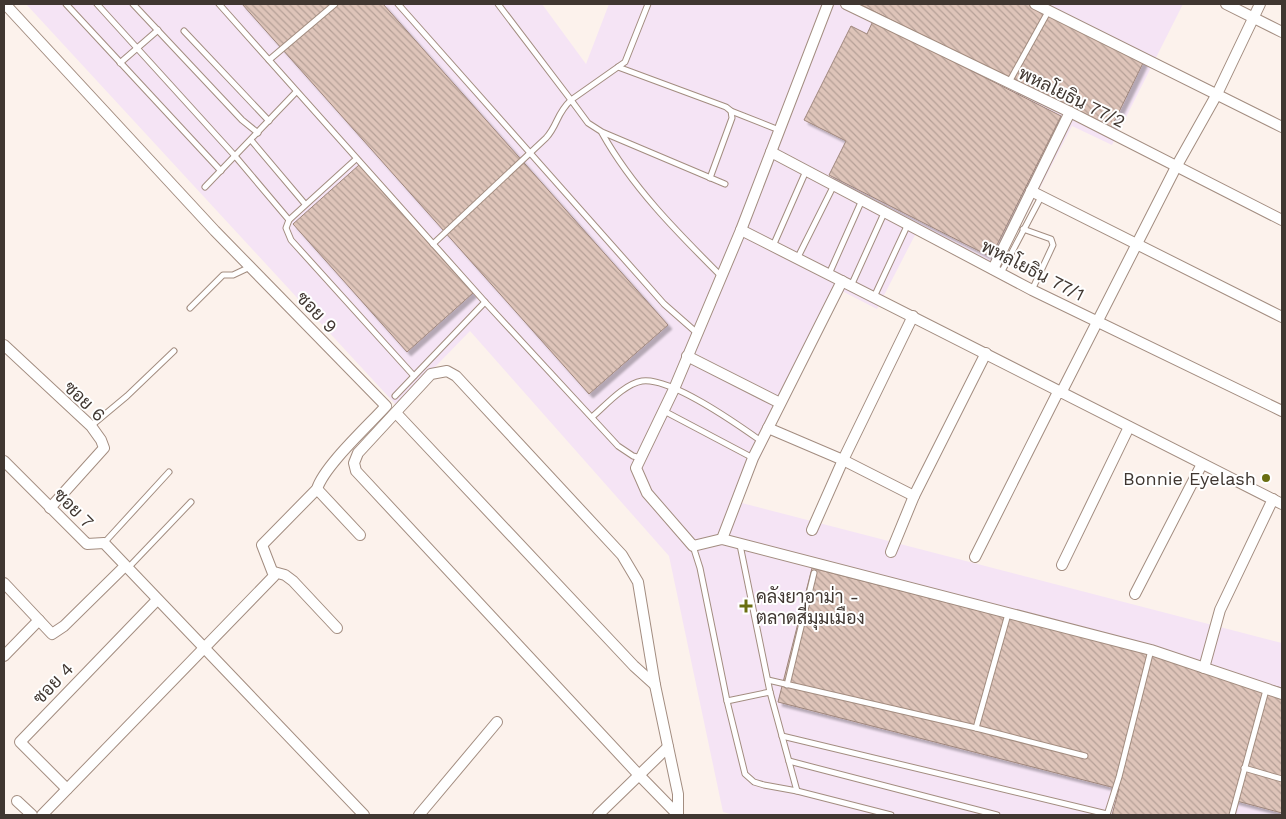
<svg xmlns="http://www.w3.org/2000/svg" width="1286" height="819" font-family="'Work Sans',Sarabun,sans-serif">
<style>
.commercial{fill:#f5e4f5}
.building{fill:url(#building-back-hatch);stroke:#9f877d;filter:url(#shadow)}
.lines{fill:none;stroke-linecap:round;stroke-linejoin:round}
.service-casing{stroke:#a38d80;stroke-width:7}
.minor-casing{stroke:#a38d80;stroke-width:12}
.service{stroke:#fff;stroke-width:5}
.minor{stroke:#fff;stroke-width:10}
.poi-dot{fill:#6a6e11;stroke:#fff;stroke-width:2}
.labels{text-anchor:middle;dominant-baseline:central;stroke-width:4;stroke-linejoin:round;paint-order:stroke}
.street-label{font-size:18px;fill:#403731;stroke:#fff}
.poi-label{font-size:18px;fill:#403731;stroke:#fff;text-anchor:end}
</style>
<defs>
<pattern id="building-back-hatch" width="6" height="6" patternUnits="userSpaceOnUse" patternTransform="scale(1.25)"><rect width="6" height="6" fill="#dec4b9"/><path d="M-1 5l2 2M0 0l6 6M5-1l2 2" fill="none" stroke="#b5a097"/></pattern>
<filter id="shadow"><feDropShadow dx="4" dy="4" stdDeviation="1" flood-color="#0004"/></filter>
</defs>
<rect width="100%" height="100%" fill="#fcf2ec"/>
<!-- commercial -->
<polygon class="commercial" points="26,4 542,4 586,64 609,4 1183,4 1112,145 1072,126 995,275 916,233 877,309 842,291 738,502 1282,643 1282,815 734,815 723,812 669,556 470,331 397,406"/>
<!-- building -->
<g class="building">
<polygon points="242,4 383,4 668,325 589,394"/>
<polygon points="859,4 1028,4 1144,61 1111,128"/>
<polygon points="873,21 1061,116 991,257 829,175 846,141 804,120 851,26 867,34"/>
<polygon points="359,165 473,293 407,352 293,224"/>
<polygon points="812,568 1282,688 1282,813 1233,800 1230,815 1112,815 1119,789 778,702"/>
</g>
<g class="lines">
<defs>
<g id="service">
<polyline points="66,4 221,171"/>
<polyline points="97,4 235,156 289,220"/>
<polyline points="133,4 242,120 258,133"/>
<polyline points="219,4 485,302 618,446 633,456 641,458"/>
<polyline points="398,4 664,304 697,333"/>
<polyline points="498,4 571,100 625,62 648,4"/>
<polyline points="184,31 269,121"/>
<polyline points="269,60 335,4"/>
<polyline points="120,63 158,30"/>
<polyline points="618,67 726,107 731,111 732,118 710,178"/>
<polyline points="1008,84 1049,10"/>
<polyline points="731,111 779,130"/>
<path d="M602,133C632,187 677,232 721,276"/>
<polyline points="251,140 305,204"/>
<polyline points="356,159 289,220 286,228 291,240 414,376"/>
<polyline points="205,187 296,92"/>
<polyline points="1023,229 1051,239 1053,245 1032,290"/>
<path d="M433,244L546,138C558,125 556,114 571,100L588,123L602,132L725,184"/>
<polyline points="773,246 806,171"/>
<polyline points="797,259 834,185"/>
<polyline points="1001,273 1041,197"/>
<polyline points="829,274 862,200"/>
<polyline points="851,286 885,211"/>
<polyline points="874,297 908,224"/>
<polyline points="190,308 223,275 233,275 250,267"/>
<polyline points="395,396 485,302"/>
<polyline points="664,411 753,458"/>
<path d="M592,417C605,406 624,384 642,381C671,377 737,424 761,441"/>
<polyline points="91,426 127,396 174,351"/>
<polyline points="104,543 169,472"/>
<polyline points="740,545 770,692 797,791"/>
<polyline points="693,546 700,568 727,701 745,774 754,782 764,785 797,791 891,815"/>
<polyline points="128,568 191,502"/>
<polyline points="768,680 976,728 1085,756"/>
<polyline points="787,685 814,573"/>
<polyline points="727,701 770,692"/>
<polyline points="976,728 1008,614"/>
<polyline points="782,736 1107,814"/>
<polyline points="789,761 997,815"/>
<polyline points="1244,768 1282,779"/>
<polyline points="1107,815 1119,777 1151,650"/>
<polyline points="1232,815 1266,690"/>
</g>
<g id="minor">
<path d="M5,4L215,231L386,406C369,425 324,466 317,489L262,545L274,576L42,815"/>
<polyline points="828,4 741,230 674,389 636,468 647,493 693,546 722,539 1151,650 1282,694"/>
<polyline points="846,4 1070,112 1282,220"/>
<polyline points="1035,4 1282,127"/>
<polyline points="1226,4 1282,32"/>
<polyline points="771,152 1032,290 1282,411"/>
<polyline points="1031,191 1282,317"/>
<polyline points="741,230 1282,504"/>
<polyline points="993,269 1070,112"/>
<polyline points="4,345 91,426 101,440 104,448 50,508"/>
<polyline points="687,356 780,403"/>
<polyline points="1061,393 1176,167 1217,94 1260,4"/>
<polyline points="396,413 634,666 655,685"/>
<polyline points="768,428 843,460 914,496"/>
<polyline points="4,461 87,544 104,543 364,815"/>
<polyline points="317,489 360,535"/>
<polyline points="812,530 843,460 913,316"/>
<polyline points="722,539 753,458 842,281"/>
<polyline points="891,552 914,496 986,353"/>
<polyline points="975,557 1058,392"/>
<polyline points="1062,565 1129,427"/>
<polyline points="274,572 285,575 293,581 337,628"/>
<polyline points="4,583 52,634 64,626 125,566"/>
<polyline points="1135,594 1202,464"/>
<polyline points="4,656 39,620"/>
<polyline points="1204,668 1220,610 1273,499"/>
<polyline points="67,789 20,742 157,600"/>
<polyline points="17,801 32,815"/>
<polyline points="419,815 497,722"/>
<polyline points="598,815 668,747"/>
<polyline points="678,815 678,794 655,685 638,582 622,555 456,376 447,371 431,374 358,453 354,463 356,471 638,774 678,815"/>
</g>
</defs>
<!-- service casing -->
<use href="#service" class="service-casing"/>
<!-- minor casing -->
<use href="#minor" class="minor-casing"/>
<!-- service -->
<use href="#service" class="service"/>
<!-- minor -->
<use href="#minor" class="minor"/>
</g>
<!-- markers -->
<g class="poi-dot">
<circle cx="1266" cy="478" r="5"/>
<path d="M743.5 598.5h5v5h5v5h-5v5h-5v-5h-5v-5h5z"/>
</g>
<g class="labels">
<!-- street labels -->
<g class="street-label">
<text transform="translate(1072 97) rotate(26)">พหลโยธิน 77/2</text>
<text transform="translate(1033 270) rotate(27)">พหลโยธิน 77/1</text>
<text transform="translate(317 312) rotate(46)">ซอย 9</text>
<text transform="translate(85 401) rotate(44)">ซอย 6</text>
<text transform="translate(74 508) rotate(45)">ซอย 7</text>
<text transform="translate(53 683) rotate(-46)">ซอย 4</text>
</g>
<!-- poi labels -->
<g class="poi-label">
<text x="1256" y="478">Bonnie Eyelash</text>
<text x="756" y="596" text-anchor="start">คลังยาอาม่า -<tspan x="756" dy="21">ตลาดสี่มุมเมือง</tspan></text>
</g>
</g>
<!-- border -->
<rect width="1286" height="819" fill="none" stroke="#403731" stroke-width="10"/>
</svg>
